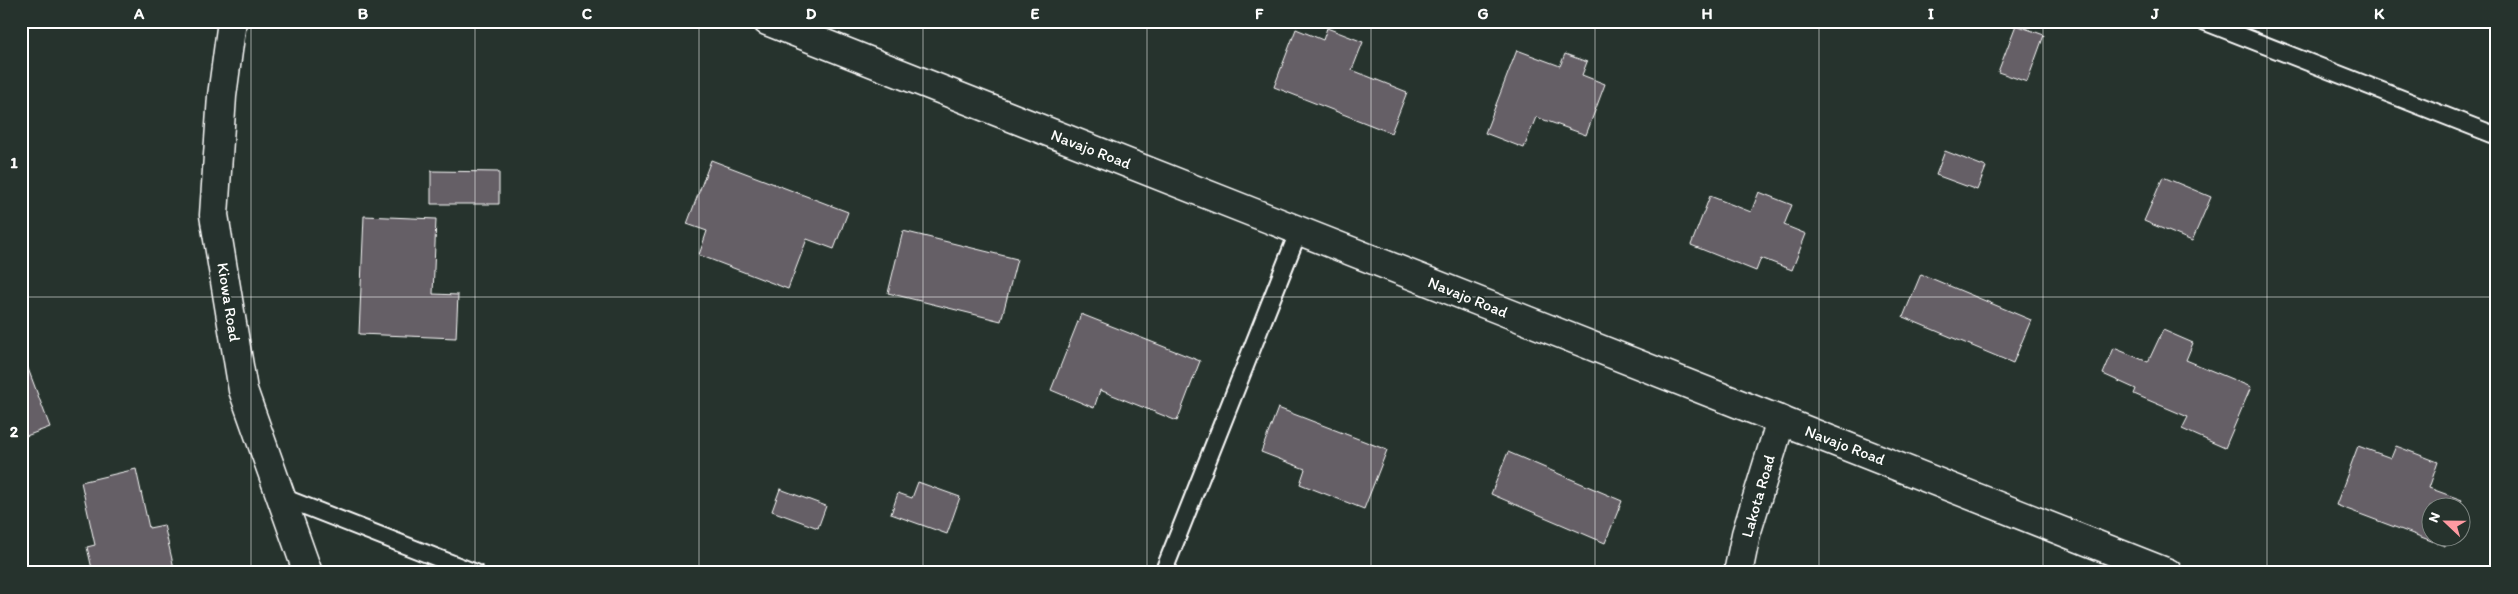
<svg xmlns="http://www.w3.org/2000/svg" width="2518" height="594" font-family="Itim,sans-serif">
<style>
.building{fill:#655e66;stroke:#fff}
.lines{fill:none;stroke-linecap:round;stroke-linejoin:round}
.service-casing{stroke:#fff;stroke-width:20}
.minor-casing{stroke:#fff;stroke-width:31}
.tertiary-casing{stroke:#fff;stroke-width:31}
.secondary-casing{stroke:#fff;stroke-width:31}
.service{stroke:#26332d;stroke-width:16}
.minor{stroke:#26332d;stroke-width:28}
.tertiary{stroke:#26332d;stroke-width:28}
.secondary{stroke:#26332d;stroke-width:28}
.grid{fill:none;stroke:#fff;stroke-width:1;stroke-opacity:0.55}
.labels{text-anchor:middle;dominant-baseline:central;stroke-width:4;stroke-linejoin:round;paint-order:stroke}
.street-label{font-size:16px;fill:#fff;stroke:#26332d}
.neatline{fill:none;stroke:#fff;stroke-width:2}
.grid-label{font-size:16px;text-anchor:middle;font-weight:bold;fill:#fff}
</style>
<rect width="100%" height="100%" fill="#26332d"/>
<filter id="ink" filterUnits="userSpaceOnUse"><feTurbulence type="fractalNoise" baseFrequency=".02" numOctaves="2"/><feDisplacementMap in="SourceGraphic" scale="10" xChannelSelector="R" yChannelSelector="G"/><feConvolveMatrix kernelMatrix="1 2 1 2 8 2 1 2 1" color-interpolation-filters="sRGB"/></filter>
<g filter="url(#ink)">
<!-- building -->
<g class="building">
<polygon points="2016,25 2044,35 2027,82 1998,72"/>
<polygon points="1327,28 1363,42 1352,70 1407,92 1391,133 1274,87 1296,29 1323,40"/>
<polygon points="1517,50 1560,66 1565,54 1587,62 1582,75 1605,84 1586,135 1536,117 1524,148 1485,133"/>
<polygon points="1945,151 1986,167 1977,190 1936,175"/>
<polygon points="711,160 848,212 834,249 807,239 788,289 699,255 707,231 687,224"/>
<polygon points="431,171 499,172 499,204 431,204"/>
<polygon points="2163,177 2211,197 2192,241 2144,221"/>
<polygon points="1759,192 1792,205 1784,225 1806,234 1792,270 1761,258 1756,271 1691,245 1710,196 1751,212"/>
<polygon points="364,216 436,219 433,294 458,295 456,338 359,334"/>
<polygon points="903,231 1017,259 1001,321 888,293"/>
<polygon points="1921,274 2031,320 2013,363 1903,317"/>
<polygon points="1081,314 1200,361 1177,421 1100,390 1094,408 1051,390"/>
<polygon points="2163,330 2193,343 2186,360 2251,387 2225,448 2182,429 2188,417 2134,394 2136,389 2103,374 2114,348 2148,362"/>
<polygon points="21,350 50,427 21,438"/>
<polygon points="1278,408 1387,450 1364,509 1300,484 1305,469 1261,452"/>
<polygon points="2358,446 2391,458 2396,446 2438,462 2429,488 2462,500 2459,506 2430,506 2430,536 2448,536 2445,546 2336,505"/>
<polygon points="1508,452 1622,501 1605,543 1491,494"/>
<polygon points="136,469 149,528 164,525 174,568 152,573 93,573 87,547 95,545 81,482"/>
<polygon points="918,482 960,497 947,534 891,514 898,493 912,498"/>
<polygon points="780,489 826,506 818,528 772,511"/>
</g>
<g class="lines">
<defs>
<g id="service">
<polyline points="2203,21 2497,136"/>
<polyline points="282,497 476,573"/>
<polyline points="1163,573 1299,230"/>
</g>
<polyline id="minor" points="1738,573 1746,534 1781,420"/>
<polyline id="tertiary" points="232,21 222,96 214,215 243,390 308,573"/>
<polyline id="secondary" points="767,21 2168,573"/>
</defs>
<!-- service casing -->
<use href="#service" class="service-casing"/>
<!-- minor casing -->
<use href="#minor" class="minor-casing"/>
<!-- tertiary casing -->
<use href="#tertiary" class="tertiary-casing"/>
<!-- secondary casing -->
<use href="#secondary" class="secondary-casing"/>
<!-- service -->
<use href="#service" class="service"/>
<!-- minor -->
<use href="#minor" class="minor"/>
<!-- tertiary -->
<use href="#tertiary" class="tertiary"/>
<!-- secondary -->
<use href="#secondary" class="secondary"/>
</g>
</g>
<!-- grid -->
<path class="grid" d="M251,21V573M475,21V573M699,21V573M923,21V573M1147,21V573M1371,21V573M1595,21V573M1819,21V573M2043,21V573M2267,21V573M21,297H2497"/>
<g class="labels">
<!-- street labels -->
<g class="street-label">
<text transform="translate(1091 149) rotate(21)">Navajo Road</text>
<text transform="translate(1468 297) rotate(22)">Navajo Road</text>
<text transform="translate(229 302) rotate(81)">Kiowa Road</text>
<text transform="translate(1845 445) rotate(21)">Navajo Road</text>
<text transform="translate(1758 496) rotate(-74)">Lakota Road</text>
</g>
</g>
<!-- margin -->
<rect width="2518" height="594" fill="none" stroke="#26332d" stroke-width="55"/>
<!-- north arrow -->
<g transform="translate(2446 522) rotate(292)"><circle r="24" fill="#26332d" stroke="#7d8581"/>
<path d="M0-4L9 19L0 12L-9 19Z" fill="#ff9aa2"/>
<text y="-8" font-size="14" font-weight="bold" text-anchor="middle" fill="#ffffff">N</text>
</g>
<rect x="28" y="28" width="2462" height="538" class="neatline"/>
<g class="grid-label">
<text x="139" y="19">A</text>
<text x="363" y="19">B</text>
<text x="587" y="19">C</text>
<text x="811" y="19">D</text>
<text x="1035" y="19">E</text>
<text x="1259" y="19">F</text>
<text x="1483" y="19">G</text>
<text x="1707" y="19">H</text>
<text x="1931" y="19">I</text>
<text x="2155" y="19">J</text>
<text x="2379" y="19">K</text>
<text x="14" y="168">1</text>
<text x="14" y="437">2</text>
</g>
</svg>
